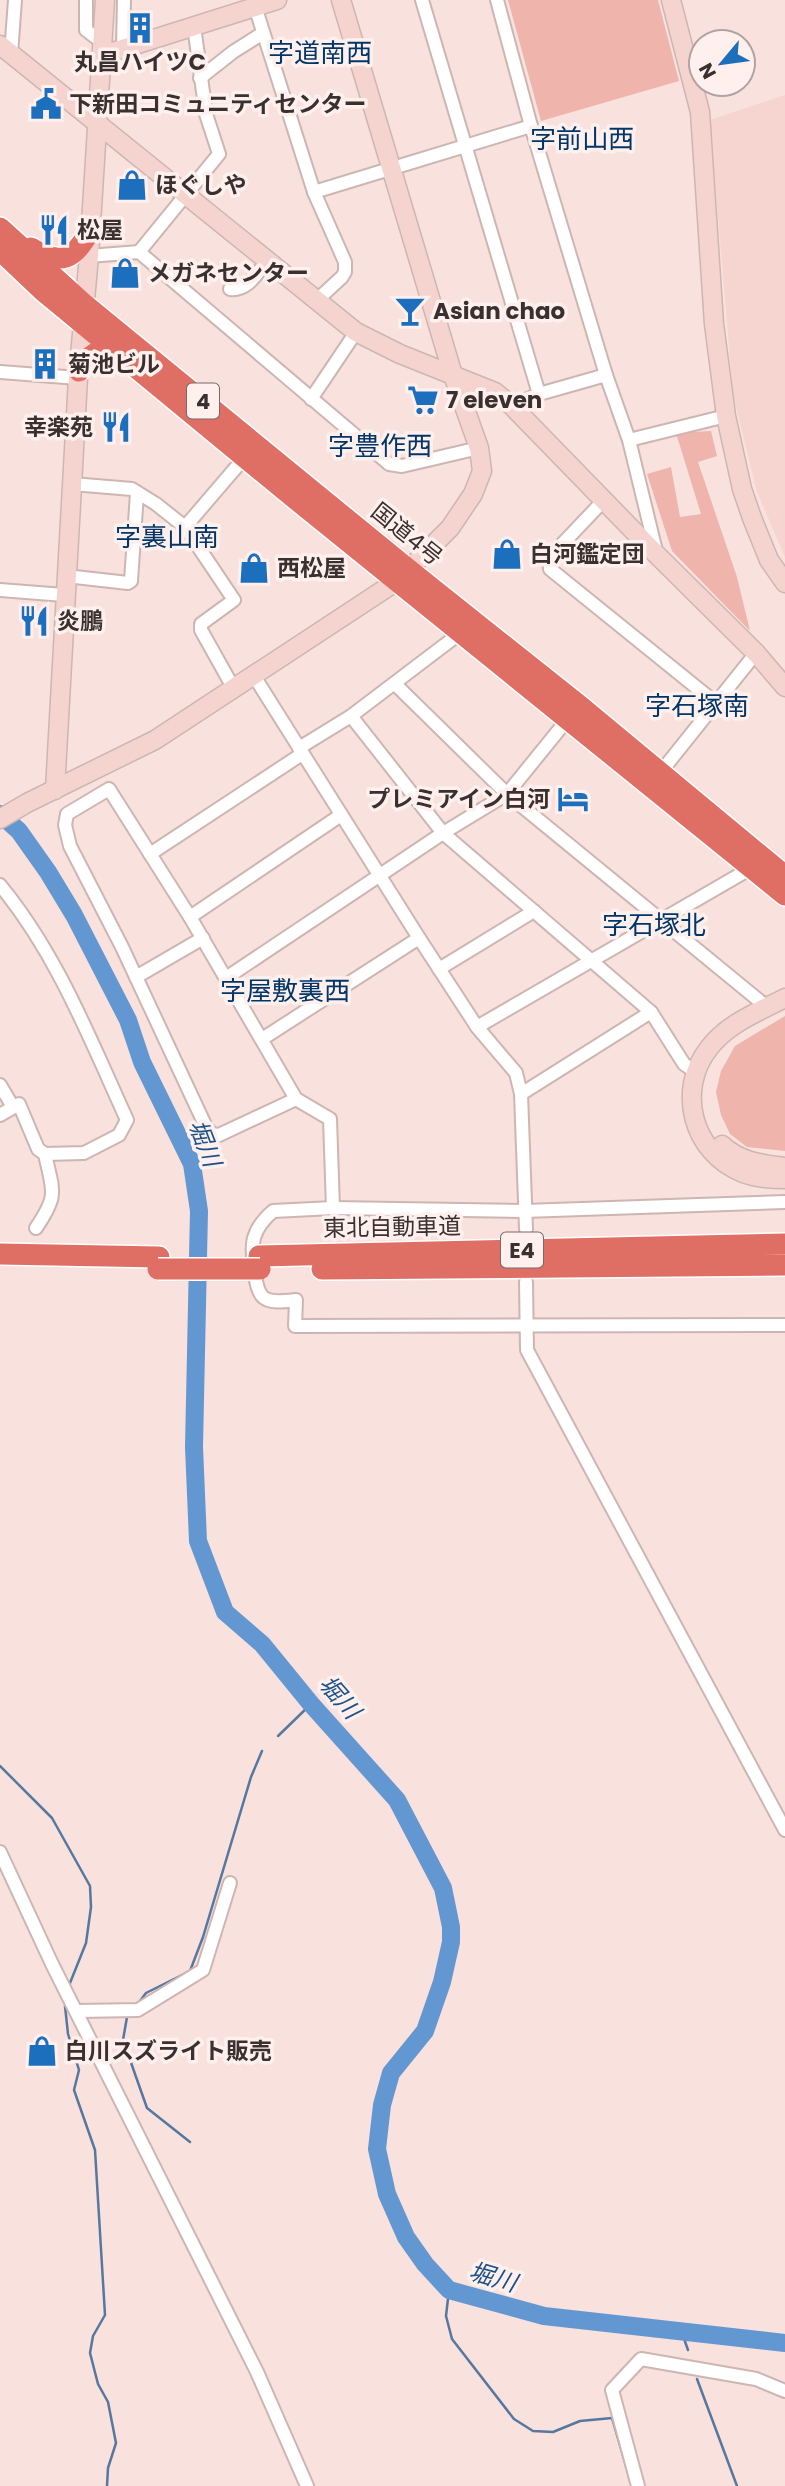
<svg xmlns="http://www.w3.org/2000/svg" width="785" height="2486" font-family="Poppins,'Noto Sans JP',sans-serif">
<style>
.built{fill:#f6d5d0}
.green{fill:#efb4ac}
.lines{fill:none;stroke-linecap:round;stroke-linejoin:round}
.stream{stroke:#5678a0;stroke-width:2.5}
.river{stroke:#6397d1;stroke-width:18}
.street-casing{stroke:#cdb6b2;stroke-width:16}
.secondary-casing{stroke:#cdb6b2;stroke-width:21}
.highway-casing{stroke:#fff;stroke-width:24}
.street{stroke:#fff;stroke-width:12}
.secondary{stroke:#f5d4d0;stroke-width:18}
.highway{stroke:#df6f64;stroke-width:21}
.highway-bridge-casing{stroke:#fff;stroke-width:24;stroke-linecap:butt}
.highway-bridge{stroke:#df6f64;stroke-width:21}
.labels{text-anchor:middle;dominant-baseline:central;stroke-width:7;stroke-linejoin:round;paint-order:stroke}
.shield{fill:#fff0ee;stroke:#746a68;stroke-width:2}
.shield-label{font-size:21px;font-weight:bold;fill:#39302f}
.poi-label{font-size:23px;font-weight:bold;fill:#39302f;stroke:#fff0ee;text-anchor:start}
.street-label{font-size:23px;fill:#39302f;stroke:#fff0ee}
.water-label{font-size:24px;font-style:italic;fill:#1b5289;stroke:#fff0ee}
.quarter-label{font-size:26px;fill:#003667;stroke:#fff0ee}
</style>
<rect width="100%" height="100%" fill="#f9e1dd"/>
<!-- built -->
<polygon class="built" points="785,95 785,557 757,492 733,395 710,120"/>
<!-- green -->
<g class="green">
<polygon points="508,0 658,0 679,81 541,121"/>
<polygon points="711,431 717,456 698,462 737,577 750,631 672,551 647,474 671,467 680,517 701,514 676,433"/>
<polygon points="785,1016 785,1151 747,1147 730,1134 721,1115 716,1092 721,1071 735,1046"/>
</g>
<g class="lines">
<!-- stream -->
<g class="stream">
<polyline points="278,1736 311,1704"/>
<polyline points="0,1766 52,1818 90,1886 91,1907 86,1943 70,1983"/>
<polyline points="137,2005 146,1993 190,1971 203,1937 251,1777 262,1751"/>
<polyline points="65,2006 68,2034 79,2070 74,2090 95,2150 105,2315 93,2336 90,2353 98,2384 108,2402 116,2443 108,2468 107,2486"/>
<polyline points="127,2017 123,2040 147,2108 190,2142"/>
<polyline points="449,2290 446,2316 452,2339 514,2419 533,2431 553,2432 580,2421 612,2418 629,2476"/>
<polyline points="681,2330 688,2350"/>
<polyline points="697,2379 737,2486"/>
</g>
<!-- river -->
<polyline class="river" points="0,814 19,831 48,872 74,915 128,1020 142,1062 192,1164 199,1211 194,1447 198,1541 225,1612 262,1644 311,1704 397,1800 443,1888 451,1927 451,1942 442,1982 425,2031 391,2073 382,2105 377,2149 387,2194 406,2237 425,2264 449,2290 544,2316 785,2343"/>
<defs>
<g id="street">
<polyline points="86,0 86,30 103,43"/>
<polyline points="253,0 314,192 345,262 345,272 342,277 316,301"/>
<polyline points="422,0 539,394"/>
<polyline points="497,0 531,126 606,375 629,440 656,551"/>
<polyline points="123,48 124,0"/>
<polyline points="11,54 15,0"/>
<polyline points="200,78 233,52 263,33"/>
<polyline points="314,192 531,126"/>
<polyline points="139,252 219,154 206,114 194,26"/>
<polyline points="89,256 139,252 389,464 402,466 479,448"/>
<path d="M230,289C248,291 257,273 267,261"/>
<polyline points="0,372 78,378"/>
<polyline points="311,399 356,332"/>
<polyline points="512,406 539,394 606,375"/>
<polyline points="629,440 726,416"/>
<polyline points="72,484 132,489 156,504 185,527 234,600 201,624 201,630 234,689"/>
<polyline points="605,499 549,558 550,569 717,704"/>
<polyline points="185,527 245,457"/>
<polyline points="66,576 128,583 131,581 137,493"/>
<polyline points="0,590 64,595"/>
<polyline points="254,676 419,938 477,1027 516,1073 521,1094 526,1229"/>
<polyline points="395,684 507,794 767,1007"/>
<polyline points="351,716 443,833 651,1012 684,1064 694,1071"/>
<polyline points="299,748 351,716 463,631"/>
<polyline points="660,773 756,653"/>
<polyline points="150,854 302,754"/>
<path d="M0,885C57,954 90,1039 127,1120L119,1135L84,1153L45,1154L38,1149L19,1104L0,1115"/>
<polyline points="190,917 341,815"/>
<polyline points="439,969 534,911"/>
<polyline points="136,977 203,938"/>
<polyline points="226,978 443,833 507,794 571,715"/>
<polyline points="477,1027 753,867"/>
<polyline points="262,1039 419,938"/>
<polyline points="0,1085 13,1107"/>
<polyline points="521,1094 651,1012"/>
<polyline points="296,1099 219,1135 212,1134 206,1127 122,947 70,846 65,825 67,814 109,789 190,917 296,1099 330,1119 333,1208"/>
<path d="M785,1202L524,1211L333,1208L273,1211C265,1218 257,1227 254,1238C251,1249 254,1289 263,1297C271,1304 286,1301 296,1300L295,1326L785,1325"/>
<path d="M36,1228C59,1194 53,1192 45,1154"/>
<polyline points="526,1282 527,1350 785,1830"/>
<polyline points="0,1852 52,1964 257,2372 307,2486"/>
<polyline points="77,2011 138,2010 203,1970 230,1883"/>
<polyline points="638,2486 612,2390 641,2359 756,2379 785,2391"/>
</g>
<g id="secondary">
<polyline points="671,0 700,112 714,324 726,416 742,489 752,518 769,560 785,583"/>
<polyline points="0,45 356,332 400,354 495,392 512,406 657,555 756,653 785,687"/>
<polyline points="103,55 277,0"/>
<polyline points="55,790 78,378 89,256 105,0"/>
<polyline points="0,819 27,803 155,740 397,581 450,528 473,494 482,471 479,448 453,375 341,0"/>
<path d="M785,998C758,1012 728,1023 709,1048C676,1090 692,1153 743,1173C756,1178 770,1179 785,1179"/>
<path d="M722,1145C740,1162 762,1164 785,1167"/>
</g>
<g id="highway">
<polyline points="0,228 85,305 409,570 580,706 785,876"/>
<path d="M31,248C62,267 74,259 91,229"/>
<polyline points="0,250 43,291 288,493 785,895"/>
<path d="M79,371C92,352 99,346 121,357"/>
<polyline points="0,1254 159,1257"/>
<polyline points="259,1256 785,1244"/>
<polyline points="322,1269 785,1265"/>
</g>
</defs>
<!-- street casing -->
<use href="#street" class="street-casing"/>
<!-- secondary casing -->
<use href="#secondary" class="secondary-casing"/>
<!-- highway casing -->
<use href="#highway" class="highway-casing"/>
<!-- street -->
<use href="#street" class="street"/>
<!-- secondary -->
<use href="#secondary" class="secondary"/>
<!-- highway -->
<use href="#highway" class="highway"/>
<defs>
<polyline id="highway-bridge" points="158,1269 260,1269"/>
</defs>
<!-- highway-bridge casing -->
<use href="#highway-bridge" class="highway-bridge-casing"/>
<!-- highway-bridge -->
<use href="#highway-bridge" class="highway-bridge"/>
</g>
<!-- icons -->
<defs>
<symbol id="building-bare" viewBox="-9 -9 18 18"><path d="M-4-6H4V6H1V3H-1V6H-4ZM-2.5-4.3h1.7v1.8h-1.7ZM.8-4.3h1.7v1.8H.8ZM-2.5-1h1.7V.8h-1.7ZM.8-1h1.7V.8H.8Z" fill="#1c6fbd" stroke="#fff0ee" stroke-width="2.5" paint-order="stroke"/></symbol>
<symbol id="civic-bare" viewBox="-9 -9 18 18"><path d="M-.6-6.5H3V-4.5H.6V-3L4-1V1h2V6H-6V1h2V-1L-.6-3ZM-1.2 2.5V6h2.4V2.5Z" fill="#1c6fbd" stroke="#fff0ee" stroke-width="2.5" paint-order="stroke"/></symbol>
<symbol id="shop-bare" viewBox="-9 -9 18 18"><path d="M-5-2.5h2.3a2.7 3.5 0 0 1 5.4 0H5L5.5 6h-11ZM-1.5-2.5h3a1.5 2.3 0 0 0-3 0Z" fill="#1c6fbd" stroke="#fff0ee" stroke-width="2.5" paint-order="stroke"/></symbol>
<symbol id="restaurant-bare" viewBox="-9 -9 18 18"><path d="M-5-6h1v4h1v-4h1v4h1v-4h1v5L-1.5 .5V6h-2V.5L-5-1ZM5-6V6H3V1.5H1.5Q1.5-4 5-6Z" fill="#1c6fbd" stroke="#fff0ee" stroke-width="2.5" paint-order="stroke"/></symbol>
<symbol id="bar-bare" viewBox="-9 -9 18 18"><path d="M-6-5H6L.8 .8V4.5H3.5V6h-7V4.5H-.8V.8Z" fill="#1c6fbd" stroke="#fff0ee" stroke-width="2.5" paint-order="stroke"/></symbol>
<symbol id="supermarket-bare" viewBox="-9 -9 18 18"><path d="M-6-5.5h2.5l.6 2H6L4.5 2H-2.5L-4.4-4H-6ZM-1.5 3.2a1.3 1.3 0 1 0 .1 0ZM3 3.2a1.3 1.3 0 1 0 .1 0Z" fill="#1c6fbd" stroke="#fff0ee" stroke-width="2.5" paint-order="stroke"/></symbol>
<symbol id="hotel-bare" viewBox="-9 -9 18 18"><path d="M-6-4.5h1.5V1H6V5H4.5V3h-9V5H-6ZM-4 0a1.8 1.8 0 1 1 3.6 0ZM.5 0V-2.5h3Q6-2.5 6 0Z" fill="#1c6fbd" stroke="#fff0ee" stroke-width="2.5" paint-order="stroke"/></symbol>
</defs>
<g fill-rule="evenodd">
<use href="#building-bare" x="118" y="6" width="44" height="44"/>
<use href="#civic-bare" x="24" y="82" width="44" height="44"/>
<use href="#shop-bare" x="110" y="163" width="44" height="44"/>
<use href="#restaurant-bare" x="32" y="208" width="44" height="44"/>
<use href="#shop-bare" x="103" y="251" width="44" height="44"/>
<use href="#bar-bare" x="388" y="289" width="44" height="44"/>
<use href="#building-bare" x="23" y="342" width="44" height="44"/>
<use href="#supermarket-bare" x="401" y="378" width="44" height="44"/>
<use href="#restaurant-bare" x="94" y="405" width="44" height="44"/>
<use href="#shop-bare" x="485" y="532" width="44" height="44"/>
<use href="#shop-bare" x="232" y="546" width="44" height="44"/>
<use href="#restaurant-bare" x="12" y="599" width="44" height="44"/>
<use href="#hotel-bare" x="551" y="777" width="44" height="44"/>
<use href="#shop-bare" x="20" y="2029" width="44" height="44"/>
</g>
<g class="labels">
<!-- shield labels -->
<g class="shield">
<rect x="187" y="383.5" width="32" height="35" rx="5"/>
<rect x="501" y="1232.5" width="42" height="35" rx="5"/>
</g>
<g class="shield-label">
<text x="203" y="401">4</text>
<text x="522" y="1250">E4</text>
</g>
<!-- poi labels -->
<g class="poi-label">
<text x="140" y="62" text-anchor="middle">丸昌ハイツC</text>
<text x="69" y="104">下新田コミュニティセンター</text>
<text x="155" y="185">ほぐしや</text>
<text x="77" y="230">松屋</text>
<text x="148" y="273">メガネセンター</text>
<text x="433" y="311">Asian chao</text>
<text x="68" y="364">菊池ビル</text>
<text x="446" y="400">7 eleven</text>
<text x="93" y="427" text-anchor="end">幸楽苑</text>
<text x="530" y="554">白河鑑定団</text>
<text x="277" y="568">西松屋</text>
<text x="57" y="621">炎鵬</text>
<text x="550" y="799" text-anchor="end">プレミアイン白河</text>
<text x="65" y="2051">白川スズライト販売</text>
</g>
<!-- street labels -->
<g class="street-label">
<text transform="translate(407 534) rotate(39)">国道4号</text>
<text transform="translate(392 1227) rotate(-1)">東北自動車道</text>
</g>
<!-- water labels -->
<g class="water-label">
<text transform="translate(205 1143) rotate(69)">堀川</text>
<text transform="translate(340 1697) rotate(49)">堀川</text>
<text transform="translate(493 2277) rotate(16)">堀川</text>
</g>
<!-- quarter labels -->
<g class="quarter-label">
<text x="320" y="53">字道南西</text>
<text x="582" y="139">字前山西</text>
<text x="380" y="446">字豊作西</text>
<text x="167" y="537">字裏山南</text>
<text x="697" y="706">字石塚南</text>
<text x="654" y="925">字石塚北</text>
<text x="285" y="991">字屋敷裏西</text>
</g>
</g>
<!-- north arrow -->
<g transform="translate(722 63) rotate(241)"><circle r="33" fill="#fff0ee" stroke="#b0a3a2" stroke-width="2"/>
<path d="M0-5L12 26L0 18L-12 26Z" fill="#1c6fbd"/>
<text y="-10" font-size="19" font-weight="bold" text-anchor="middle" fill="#39302f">N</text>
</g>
</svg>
